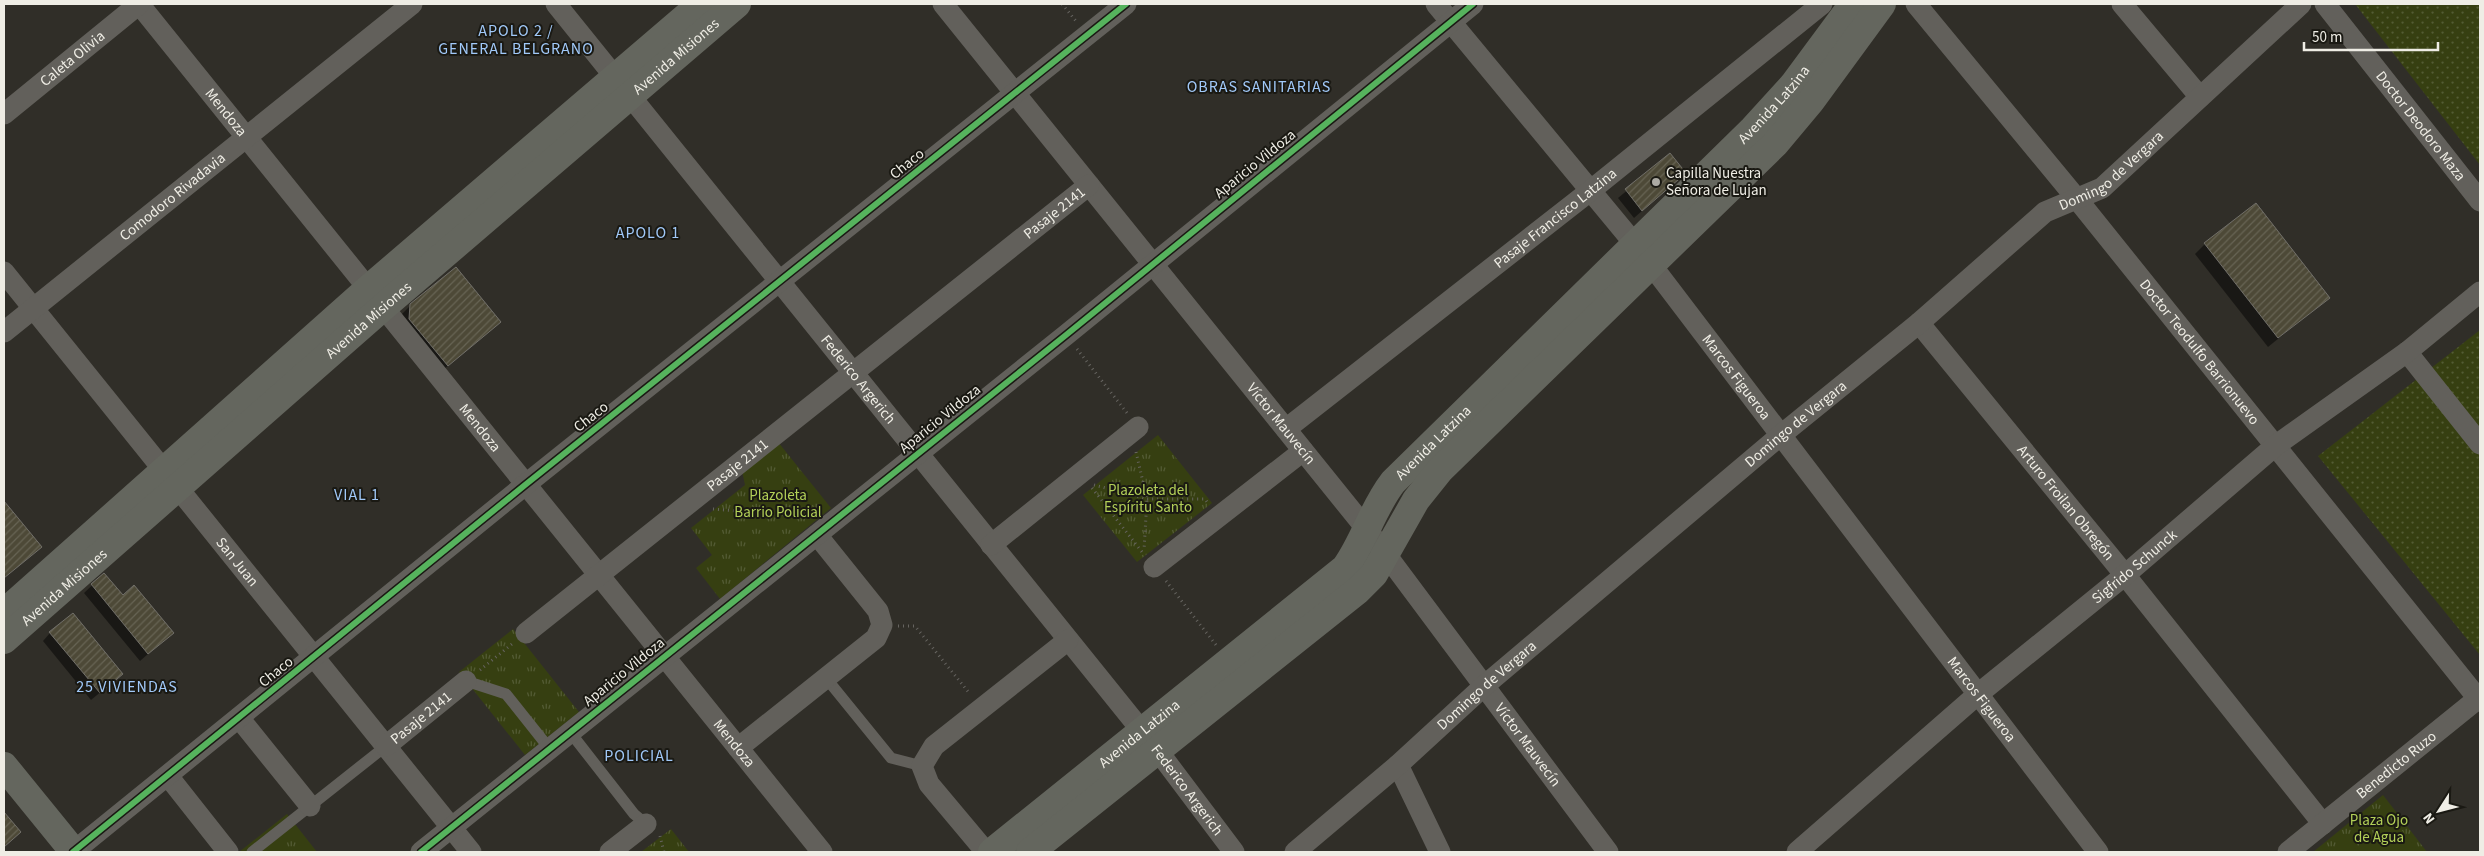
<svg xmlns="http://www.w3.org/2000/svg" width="2484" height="856" font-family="'Source Sans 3',sans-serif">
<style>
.grass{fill:url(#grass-dots)}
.park{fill:url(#park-tufts)}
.pitch{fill:#363f11}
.shadow{fill:#0007}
.building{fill:url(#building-hatch);stroke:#716f69}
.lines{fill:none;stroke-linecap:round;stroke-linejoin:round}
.path{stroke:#666460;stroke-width:3;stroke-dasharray:1 4;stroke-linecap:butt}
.lane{stroke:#62605b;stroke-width:11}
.street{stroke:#62605b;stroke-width:21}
.secondary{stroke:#64665e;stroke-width:28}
.cycleway-casing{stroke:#1a1913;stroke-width:9}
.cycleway{stroke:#56b35d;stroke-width:6}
.poi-dot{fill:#acaaa3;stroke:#1a1913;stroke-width:2}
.labels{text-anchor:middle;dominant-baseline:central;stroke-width:4;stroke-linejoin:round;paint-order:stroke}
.street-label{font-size:15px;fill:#efede5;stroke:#1a1913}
.poi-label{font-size:15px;fill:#efede5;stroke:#1a1913;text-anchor:start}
.park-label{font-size:15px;fill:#b3d058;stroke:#1a1913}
.neighbourhood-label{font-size:16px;letter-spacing:1px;fill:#a1c9f9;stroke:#1a1913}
</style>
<defs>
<pattern id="grass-dots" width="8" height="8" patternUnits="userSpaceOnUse" patternTransform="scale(1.25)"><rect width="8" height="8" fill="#363f11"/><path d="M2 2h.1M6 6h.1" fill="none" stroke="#535b34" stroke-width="1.8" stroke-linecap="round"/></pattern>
<pattern id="park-tufts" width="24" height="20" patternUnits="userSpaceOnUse" patternTransform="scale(1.25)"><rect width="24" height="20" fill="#363f11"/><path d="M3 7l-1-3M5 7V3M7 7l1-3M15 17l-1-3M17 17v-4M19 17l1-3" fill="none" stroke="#535b34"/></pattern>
<pattern id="building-hatch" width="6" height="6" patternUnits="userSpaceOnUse" patternTransform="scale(1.25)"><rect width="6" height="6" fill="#4d4937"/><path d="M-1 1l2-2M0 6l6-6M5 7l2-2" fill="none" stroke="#676454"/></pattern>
</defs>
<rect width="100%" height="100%" fill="#302e28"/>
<!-- grass -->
<g class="grass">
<polygon points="2355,4 2480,4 2480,165"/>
<polygon points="2480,330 2480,655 2318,456"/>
</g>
<!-- park -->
<g class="park">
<polygon points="1158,435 1212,503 1137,562 1083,495"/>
<polygon points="778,442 831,508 720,599 696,568 712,555 691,528 745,485 742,471"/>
<polygon points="513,629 579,712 525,755 459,672"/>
<polygon points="2383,795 2427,852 2313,852"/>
<polygon points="287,814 317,852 239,852"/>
<polygon points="671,829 689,852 641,852"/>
</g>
<!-- pitch -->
<polygon class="pitch" points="2393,819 2419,852 2350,852"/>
<!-- shadow -->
<g class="shadow">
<polygon points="1670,155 1677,180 1634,218 1618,198"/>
<polygon points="2205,244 2328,298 2268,347 2195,254"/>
<polygon points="411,305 500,322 437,375 400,316"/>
<polygon points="4,503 40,547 4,578"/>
<polygon points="104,574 122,597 172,633 140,661 84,593"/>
<polygon points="50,633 114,681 91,700 43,641"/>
</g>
<!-- building -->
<g class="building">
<polygon points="1670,153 1686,173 1642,211 1625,189"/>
<polygon points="2256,203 2330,298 2278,338 2204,243"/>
<polygon points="456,267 501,322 448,366 409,319 410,304"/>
<polygon points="4,501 42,547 4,578"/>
<polygon points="104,573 123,595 134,585 174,633 148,654 91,584"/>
<polygon points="73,613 123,674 100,693 49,632"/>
<polygon points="4,812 21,832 4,847"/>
</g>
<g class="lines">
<!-- path -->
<g class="path">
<polyline points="1062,4 1076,21"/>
<polyline points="1077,349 1127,413"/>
<polyline points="1136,452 1147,499 1144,550"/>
<polyline points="1094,485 1147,499 1205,499 1207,502"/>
<polyline points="1092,488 1142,552"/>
<polyline points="713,509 809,517"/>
<polyline points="1166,581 1216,645"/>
<polyline points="898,626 915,626 970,694"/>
<polyline points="480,670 512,644"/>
<polyline points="660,836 664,852"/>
</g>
<!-- lane -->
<g class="lane">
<polyline points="826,678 891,758 922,766"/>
<polyline points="466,681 506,694 549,748"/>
<polyline points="570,732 634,814 646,824"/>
<polyline points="252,852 386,746"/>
</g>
<!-- street -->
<g class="street">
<path id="s1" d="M139,4L822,852"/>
<path id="s2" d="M556,4L1158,751L1234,852"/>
<path id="s3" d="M943,4L1376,541L1608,852"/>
<path id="s4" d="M1436,4L1643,254L2098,852"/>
<path id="s5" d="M1916,4L2077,199L2480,701"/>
<polyline points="2122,4 2200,97"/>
<path id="s6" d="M2325,4L2480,201"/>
<path id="s7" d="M4,114L139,4"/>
<path id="s8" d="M4,272L471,852"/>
<path id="s9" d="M1919,323L2125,575L2323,824"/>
<path id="s10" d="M4,332L412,4"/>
<polyline points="2407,352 2480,444"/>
<path id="s11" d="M1286,429L1590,191L1822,4"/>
<polyline points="991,545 1138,427"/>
<polyline points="1154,567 1303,451"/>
<path id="s12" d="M526,633L1089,185"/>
<polyline points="239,718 310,806"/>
<path id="s13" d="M386,746L466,681"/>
<polyline points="738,748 876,638 882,625 878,611 817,535"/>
<polyline points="1398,765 1440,852"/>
<polyline points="168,776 228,852"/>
<polyline points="73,852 525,485 1126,4"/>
<polyline points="421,852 1066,335 1473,4"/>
<polyline points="610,852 646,824"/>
<polyline points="986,852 929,784 922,766 934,746 1068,640"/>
<path id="s14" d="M1295,852L1398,765L1484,686L1781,435L1919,323L2045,212L2102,188L2301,4"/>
<path id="s15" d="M1797,852L1977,695L2125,575L2275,446L2407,352L2480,292"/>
<path id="s16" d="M2288,852L2480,697"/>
</g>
<!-- secondary -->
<g class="secondary">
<polyline points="4,613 367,290 701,4"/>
<path id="s17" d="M4,640L382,308L737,4"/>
<polyline points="4,766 74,852"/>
<path id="s18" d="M992,852L1345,568C1365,540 1372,509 1393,482L1753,129L1793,85L1853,4"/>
<polyline points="1030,852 1357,591 1374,574 1416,500 1440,470 1775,144 1811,101 1882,4"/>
</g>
<defs>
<g id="cycleway">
<polyline points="73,852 525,485 1126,4"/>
<polyline points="421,852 1066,335 1473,4"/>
</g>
</defs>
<!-- cycleway casing -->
<use href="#cycleway" class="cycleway-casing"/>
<!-- cycleway -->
<use href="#cycleway" class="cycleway"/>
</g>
<!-- markers -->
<circle class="poi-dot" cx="1656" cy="182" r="5"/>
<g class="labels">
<!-- street labels -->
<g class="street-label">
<text stroke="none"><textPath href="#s17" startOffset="890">Avenida Misiones</textPath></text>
<text stroke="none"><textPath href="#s7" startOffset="88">Caleta Olivia</textPath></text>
<text stroke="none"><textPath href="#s18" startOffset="1088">Avenida Latzina</textPath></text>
<text stroke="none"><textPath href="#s1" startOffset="139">Mendoza</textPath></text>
<text stroke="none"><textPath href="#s6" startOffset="155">Doctor Deodoro Maza</textPath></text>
<text transform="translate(907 164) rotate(-39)">Chaco</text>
<text transform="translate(1255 164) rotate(-39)">Aparicio Vildoza</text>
<text stroke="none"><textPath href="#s14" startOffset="1065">Domingo de Vergara</textPath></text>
<text stroke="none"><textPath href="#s10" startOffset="216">Comodoro Rivadavia</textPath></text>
<text stroke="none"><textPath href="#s12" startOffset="675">Pasaje 2141</textPath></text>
<text stroke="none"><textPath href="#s11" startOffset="342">Pasaje Francisco Latzina</textPath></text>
<text stroke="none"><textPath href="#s17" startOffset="485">Avenida Misiones</textPath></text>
<text stroke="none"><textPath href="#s5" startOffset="449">Doctor Teodulfo Barrionuevo</textPath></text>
<text stroke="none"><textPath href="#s4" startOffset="479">Marcos Figueroa</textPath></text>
<text stroke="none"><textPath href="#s2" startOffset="482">Federico Argerich</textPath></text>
<text transform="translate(591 417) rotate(-38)">Chaco</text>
<text transform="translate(940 419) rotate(-39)">Aparicio Vildoza</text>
<text stroke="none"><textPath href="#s3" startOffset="539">Víctor Mauvecín</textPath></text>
<text stroke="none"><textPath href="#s14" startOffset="659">Domingo de Vergara</textPath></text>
<text stroke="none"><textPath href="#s1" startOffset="544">Mendoza</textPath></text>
<text stroke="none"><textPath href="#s18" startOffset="608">Avenida Latzina</textPath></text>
<text stroke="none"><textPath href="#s12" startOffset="270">Pasaje 2141</textPath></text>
<text stroke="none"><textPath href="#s9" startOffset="232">Arturo Froilan Obregón</textPath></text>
<text stroke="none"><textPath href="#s8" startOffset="372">San Juan</textPath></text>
<text stroke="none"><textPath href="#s15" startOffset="442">Sigfrido Schunck</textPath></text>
<text stroke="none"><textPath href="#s17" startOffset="80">Avenida Misiones</textPath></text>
<text transform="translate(276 672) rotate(-39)">Chaco</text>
<text transform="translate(624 672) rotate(-39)">Aparicio Vildoza</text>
<text stroke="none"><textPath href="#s14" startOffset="254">Domingo de Vergara</textPath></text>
<text stroke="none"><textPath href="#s4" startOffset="884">Marcos Figueroa</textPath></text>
<text stroke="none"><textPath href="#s13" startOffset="45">Pasaje 2141</textPath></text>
<text stroke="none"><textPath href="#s18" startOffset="189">Avenida Latzina</textPath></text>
<text stroke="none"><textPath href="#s1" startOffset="949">Mendoza</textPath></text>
<text stroke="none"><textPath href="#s3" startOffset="944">Víctor Mauvecín</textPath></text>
<text stroke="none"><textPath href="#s16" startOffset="139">Benedicto Ruzo</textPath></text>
<text stroke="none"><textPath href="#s2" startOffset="1008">Federico Argerich</textPath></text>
</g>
<!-- poi labels -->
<g class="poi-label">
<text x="1666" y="173">Capilla Nuestra<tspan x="1666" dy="17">Señora de Lujan</tspan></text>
</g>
<!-- park labels -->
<g class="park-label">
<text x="1148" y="490">Plazoleta del<tspan x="1148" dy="17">Espíritu Santo</tspan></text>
<text x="778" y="495">Plazoleta<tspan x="778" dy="17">Barrio Policial</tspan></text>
<text x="2379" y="820">Plaza Ojo<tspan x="2379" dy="17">de Agua</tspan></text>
</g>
<!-- neighbourhood labels -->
<g class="neighbourhood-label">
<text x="516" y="31">APOLO 2 /<tspan x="516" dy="18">GENERAL BELGRANO</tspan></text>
<text x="1259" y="87">OBRAS SANITARIAS</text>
<text x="648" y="233">APOLO 1</text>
<text x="357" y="495">VIAL 1</text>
<text x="127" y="687">25 VIVIENDAS</text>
<text x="639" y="756">POLICIAL</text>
</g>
</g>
<!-- border -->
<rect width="2484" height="856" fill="none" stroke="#efede5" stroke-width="10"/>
<!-- north arrow -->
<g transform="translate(2439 811) rotate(234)" stroke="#1a1913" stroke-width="4" paint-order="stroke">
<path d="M0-4L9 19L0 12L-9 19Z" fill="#efede5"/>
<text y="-8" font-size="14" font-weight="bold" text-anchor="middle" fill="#efede5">N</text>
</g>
<!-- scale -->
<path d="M2304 42v8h134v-8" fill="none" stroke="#efede5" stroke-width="2.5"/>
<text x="2312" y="42" font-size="15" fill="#efede5" stroke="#1a1913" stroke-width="4" paint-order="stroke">50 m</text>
</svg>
